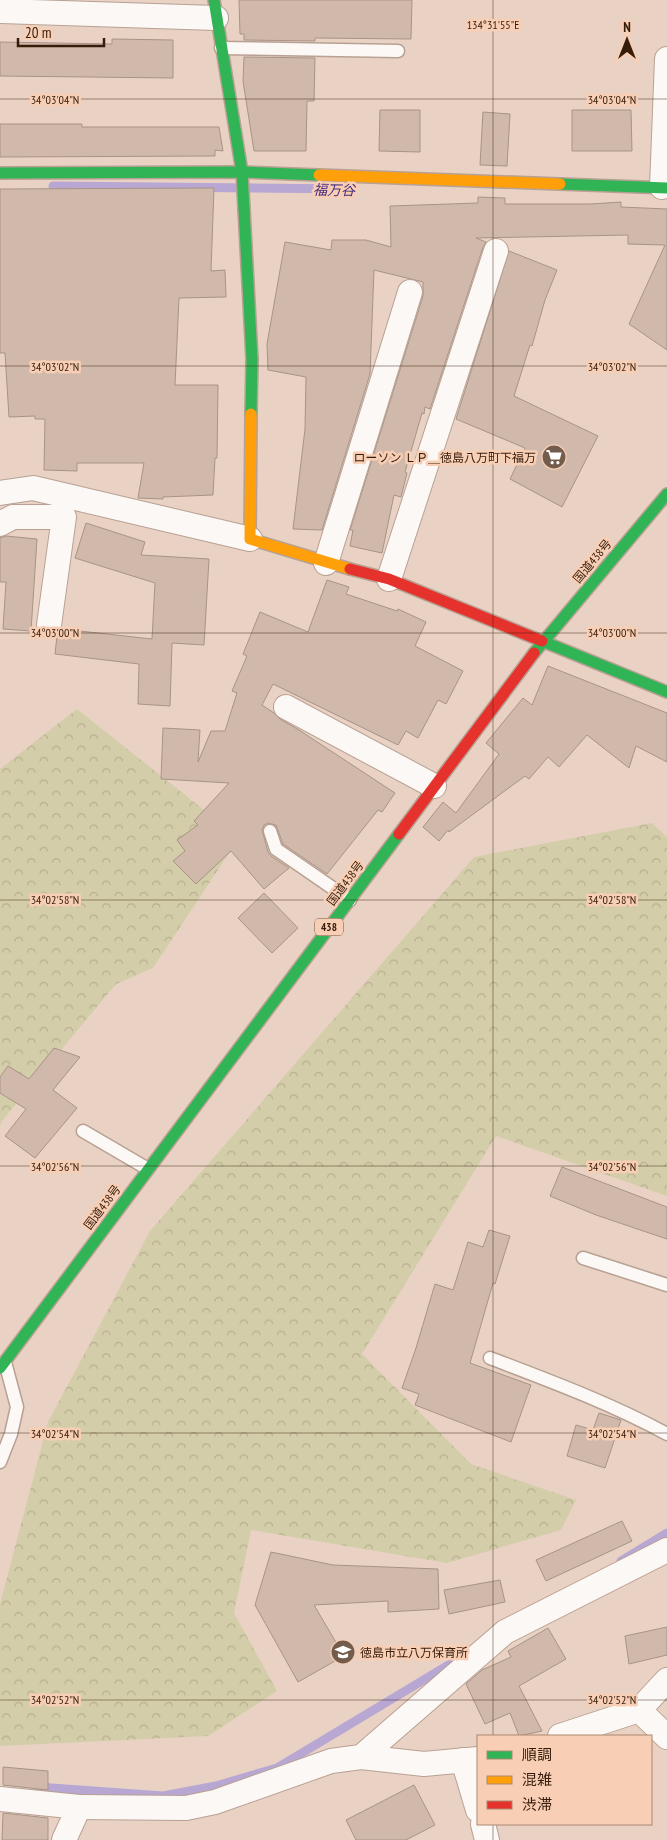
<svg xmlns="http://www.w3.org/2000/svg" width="667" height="1840" font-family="'PT Sans Narrow','Noto Sans JP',sans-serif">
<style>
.forest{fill:url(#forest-crowns)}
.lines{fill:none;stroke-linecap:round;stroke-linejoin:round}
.stream{stroke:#b8a7d3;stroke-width:9}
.building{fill:#d0b9aa;stroke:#a99385}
.lane-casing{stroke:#b8a192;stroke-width:15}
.street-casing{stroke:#b8a192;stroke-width:26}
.fast-casing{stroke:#b8a192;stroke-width:14}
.slow-casing{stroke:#b8a192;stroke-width:14}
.jam-casing{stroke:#b8a192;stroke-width:14}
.lane{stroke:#fcf8f6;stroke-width:12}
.street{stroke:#fcf8f6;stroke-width:24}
.fast{stroke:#30b455;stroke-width:11}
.slow{stroke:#ff9f0a;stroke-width:11}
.jam{stroke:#e5322d;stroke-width:11}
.ticks{fill:none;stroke:#351c0b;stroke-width:1;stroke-opacity:0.45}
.labels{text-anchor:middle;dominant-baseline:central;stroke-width:5;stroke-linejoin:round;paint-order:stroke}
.shield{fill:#f8cfb5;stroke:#70523e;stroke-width:1}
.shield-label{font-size:11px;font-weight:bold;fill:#351c0b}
.poi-label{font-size:12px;fill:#351c0b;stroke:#f8cfb5;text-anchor:end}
.street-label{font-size:12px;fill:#351c0b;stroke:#f8cfb5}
.water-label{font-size:14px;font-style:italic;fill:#472d7e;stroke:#f8cfb5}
.ticks-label{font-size:12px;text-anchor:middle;fill:#351c0b;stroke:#f8cfb5;stroke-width:5;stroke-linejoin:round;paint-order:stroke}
</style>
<defs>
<pattern id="forest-crowns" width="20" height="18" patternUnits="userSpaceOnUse" patternTransform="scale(1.25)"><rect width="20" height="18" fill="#d4cda9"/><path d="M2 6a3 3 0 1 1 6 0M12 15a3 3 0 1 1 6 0" fill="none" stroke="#b7af90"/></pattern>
</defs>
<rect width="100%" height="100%" fill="#e9d2c4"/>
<!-- forest -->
<g class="forest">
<polygon points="77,709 239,838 153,968 116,984 2,1121 0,1126 0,769"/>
<polygon points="652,823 667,837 667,1196 496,1136 362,1354 471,1464 576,1500 561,1530 447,1563 251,1530 234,1613 277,1691 208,1736 0,1746 0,1604 48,1422 150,1231 474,857"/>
</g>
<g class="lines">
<!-- stream -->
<g class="stream">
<polyline points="53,186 345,189"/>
<polyline points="621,1561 667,1533"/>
<polyline points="38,1787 163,1796 216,1786 277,1768 460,1658"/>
</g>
</g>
<!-- building -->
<g class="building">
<polygon points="239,0 412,0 411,39 315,38 315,41 244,40 244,34 240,34"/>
<polygon points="112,39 173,40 173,78 0,76 0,42 112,44"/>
<polygon points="244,57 315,58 314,101 307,101 306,151 254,151 243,81"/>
<polygon points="380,110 420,110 420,152 379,151"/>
<polygon points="572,110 631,110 632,151 572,151"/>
<polygon points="483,112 510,114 507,166 480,165"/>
<polygon points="0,124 82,124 82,127 219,127 223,151 215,150 215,156 0,157"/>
<polygon points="214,188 211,271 225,270 226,297 179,298 175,385 218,385 217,458 215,458 213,495 163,497 163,499 138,498 144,463 77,463 77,471 44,470 45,419 35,419 35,416 9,417 5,353 0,353 0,189"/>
<polygon points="478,197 505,198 505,204 591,204 621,202 621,207 667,209 667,350 629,324 665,245 628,244 628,235 476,238 486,242 483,247 430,409 425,407 424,414 422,413 405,472 407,473 401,497 394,495 382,553 350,546 353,530 350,530 423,296 423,282 374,270 370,374 322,530 293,529 305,429 306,377 268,370 267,344 285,242 331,250 332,240 366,240 391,247 390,206 478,203"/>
<polygon points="509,251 557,270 545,300 532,346 530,345 514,396 598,436 562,507 510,479 525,448 456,419"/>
<polygon points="86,523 145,542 141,555 209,559 204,645 172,643 170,706 138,704 139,664 55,654 57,636 62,629 152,639 155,583 75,558"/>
<polygon points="6,536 37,539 31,631 3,629 6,582 0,582 0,538"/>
<polygon points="327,580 349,587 346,594 397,611 398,609 426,622 415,646 463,671 446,704 438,700 418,738 406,731 398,745 273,684 262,705 274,713 280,719 299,730 395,793 382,812 378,810 327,874 283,844 276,825 268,823 264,825 262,830 268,852 271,856 289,868 264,889 231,851 196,884 173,861 185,851 177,840 198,825 194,821 229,783 161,779 163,728 200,730 198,762 211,731 225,731 237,693 232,691 247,656 243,654 260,612 308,632"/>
<polygon points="548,666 667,713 667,762 636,746 629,768 587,735 559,767 548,757 529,779 525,776 449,832 448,830 439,841 423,827 443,802 456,813 499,754 486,743 523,698 532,705"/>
<polygon points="264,893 298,928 272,953 238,918"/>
<polygon points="54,1048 80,1057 53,1090 77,1108 35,1158 5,1136 26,1109 0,1093 0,1077 8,1066 29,1079"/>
<polygon points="562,1167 667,1207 667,1239 596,1215 550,1196"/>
<polygon points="489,1230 510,1236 495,1284 493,1283 470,1363 531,1385 511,1442 415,1405 419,1394 402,1388 416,1348 435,1284 453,1290 468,1242 483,1247"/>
<polygon points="599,1413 621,1420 605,1468 567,1456 576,1425 593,1430"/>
<polygon points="622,1521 632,1541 546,1581 536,1560"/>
<polygon points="271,1552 333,1565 438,1569 439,1609 388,1612 388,1601 314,1605 344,1656 298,1682 255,1605"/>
<polygon points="500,1580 505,1602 449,1614 444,1590"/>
<polygon points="667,1627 667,1655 629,1664 625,1636"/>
<polygon points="548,1628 566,1659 519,1686 542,1731 519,1736 510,1713 485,1724 466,1684 482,1670 511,1657 508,1651"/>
<polygon points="3,1767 48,1771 48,1790 3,1785"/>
<polygon points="414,1785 435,1825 406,1840 356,1840 346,1820"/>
<polygon points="3,1813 48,1818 48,1840 2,1840"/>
</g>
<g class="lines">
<defs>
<g id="lane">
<polyline points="221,48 398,51"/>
<polyline points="270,831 276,849 350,900"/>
<polyline points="83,1131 148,1169"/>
<polyline points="583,1258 667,1285"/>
<path d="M490,1358C550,1381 610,1403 667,1434"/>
<polyline points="0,1462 11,1434 17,1407 5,1362"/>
</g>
<g id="street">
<polyline points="0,11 216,18"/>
<polyline points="662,187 667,59"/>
<polyline points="0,493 33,488 250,539"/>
<polyline points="0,524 13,517 64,517 49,625"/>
<polyline points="326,563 410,292"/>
<polyline points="389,579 496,251"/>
<polyline points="286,707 434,786"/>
<polyline points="639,1710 667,1680"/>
<polyline points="560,1736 639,1710 667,1737"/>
<polyline points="361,1757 424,1764 478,1759"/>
<polyline points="463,1760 478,1810"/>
<polyline points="0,1799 79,1807 64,1840"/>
<polyline points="79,1807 186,1808 215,1802 331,1761 361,1757 505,1632 667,1550"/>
<polyline points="483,1824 487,1840"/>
</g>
<g id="fast">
<polyline points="214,0 242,172 252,359 251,414"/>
<polyline points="0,173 242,172 319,175"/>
<polyline points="560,184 667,188"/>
<polyline points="542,641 667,692"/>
<polyline points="534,653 667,494"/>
<polyline points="0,1368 399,834"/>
</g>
<g id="slow">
<polyline points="319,175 560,184"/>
<polyline points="251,414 250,539 350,569"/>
</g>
<g id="jam">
<polyline points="350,569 389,579 542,641"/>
<polyline points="399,834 534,653"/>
</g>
</defs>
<!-- lane casing -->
<use href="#lane" class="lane-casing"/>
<!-- street casing -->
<use href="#street" class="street-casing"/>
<!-- fast casing -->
<use href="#fast" class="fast-casing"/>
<!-- slow casing -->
<use href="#slow" class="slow-casing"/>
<!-- jam casing -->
<use href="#jam" class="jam-casing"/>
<!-- lane -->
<use href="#lane" class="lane"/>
<!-- street -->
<use href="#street" class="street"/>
<!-- fast -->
<use href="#fast" class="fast"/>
<!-- slow -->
<use href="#slow" class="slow"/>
<!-- jam -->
<use href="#jam" class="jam"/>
</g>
<!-- ticks -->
<path class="ticks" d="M493,0V1736M0,99H667M0,366H667M0,633H667M0,900H667M0,1166H667M0,1433H667M0,1700H667M493,1824V1840"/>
<!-- icons -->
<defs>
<symbol id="supermarket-disc" viewBox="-11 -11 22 22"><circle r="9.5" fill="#745c4c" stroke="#f8cfb5"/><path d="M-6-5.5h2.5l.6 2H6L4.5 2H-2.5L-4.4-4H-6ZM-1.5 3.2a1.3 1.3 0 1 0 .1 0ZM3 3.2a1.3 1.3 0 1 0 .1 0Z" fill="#fff"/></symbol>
<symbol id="school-disc" viewBox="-11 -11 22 22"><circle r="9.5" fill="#745c4c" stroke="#f8cfb5"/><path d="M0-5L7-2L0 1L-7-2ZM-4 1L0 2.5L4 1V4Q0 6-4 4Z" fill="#fff"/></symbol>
</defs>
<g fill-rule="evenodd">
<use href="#supermarket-disc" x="540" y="443" width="28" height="28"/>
<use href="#school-disc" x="329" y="1638" width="28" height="28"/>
</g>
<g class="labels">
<!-- shield labels -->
<rect class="shield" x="315" y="918.5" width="28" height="17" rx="4"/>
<g class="shield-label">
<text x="329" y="927">438</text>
</g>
<!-- poi labels -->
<g class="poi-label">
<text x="536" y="457">ローソン ＬＰ＿徳島八万町下福万</text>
<text x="360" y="1652" text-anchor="start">徳島市立八万保育所</text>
</g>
<!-- street labels -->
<g class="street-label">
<text transform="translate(592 561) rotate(-50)">国道438号</text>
<text transform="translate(345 883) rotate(-53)">国道438号</text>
<text transform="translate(102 1207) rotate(-53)">国道438号</text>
</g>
<!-- water labels -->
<g class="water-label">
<text transform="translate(334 190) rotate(1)">福万谷</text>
</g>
</g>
<g class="ticks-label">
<text x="493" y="29">134°31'55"E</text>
<text x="55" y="104">34°03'04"N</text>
<text x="612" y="104">34°03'04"N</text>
<text x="55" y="371">34°03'02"N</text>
<text x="612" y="371">34°03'02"N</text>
<text x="55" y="637">34°03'00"N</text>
<text x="612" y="637">34°03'00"N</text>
<text x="55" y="904">34°02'58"N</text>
<text x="612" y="904">34°02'58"N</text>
<text x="55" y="1171">34°02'56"N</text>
<text x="612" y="1171">34°02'56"N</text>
<text x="55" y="1438">34°02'54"N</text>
<text x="612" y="1438">34°02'54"N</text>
<text x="55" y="1704">34°02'52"N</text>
<text x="612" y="1704">34°02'52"N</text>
</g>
<!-- legend -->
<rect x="477" y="1735" width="175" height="90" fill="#f8cfb5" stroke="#aa8771"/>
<rect x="487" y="1751" width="25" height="8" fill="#30b455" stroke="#aa8771"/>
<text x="522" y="1760" font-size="15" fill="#351c0b">順調</text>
<rect x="487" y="1776" width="25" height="8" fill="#ff9f0a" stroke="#aa8771"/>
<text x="522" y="1785" font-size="15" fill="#351c0b">混雑</text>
<rect x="487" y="1801" width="25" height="8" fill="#e5322d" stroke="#aa8771"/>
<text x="522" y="1810" font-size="15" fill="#351c0b">渋滞</text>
<!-- north arrow -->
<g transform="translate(627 40)" stroke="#f8cfb5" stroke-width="4" paint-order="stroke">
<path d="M0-4L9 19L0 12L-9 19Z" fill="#351c0b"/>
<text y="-8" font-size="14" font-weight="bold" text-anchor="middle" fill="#351c0b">N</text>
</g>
<!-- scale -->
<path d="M18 38v8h86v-8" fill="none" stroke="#351c0b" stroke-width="2.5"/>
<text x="25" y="38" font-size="15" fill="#351c0b" stroke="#f8cfb5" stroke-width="4" paint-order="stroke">20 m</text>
</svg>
